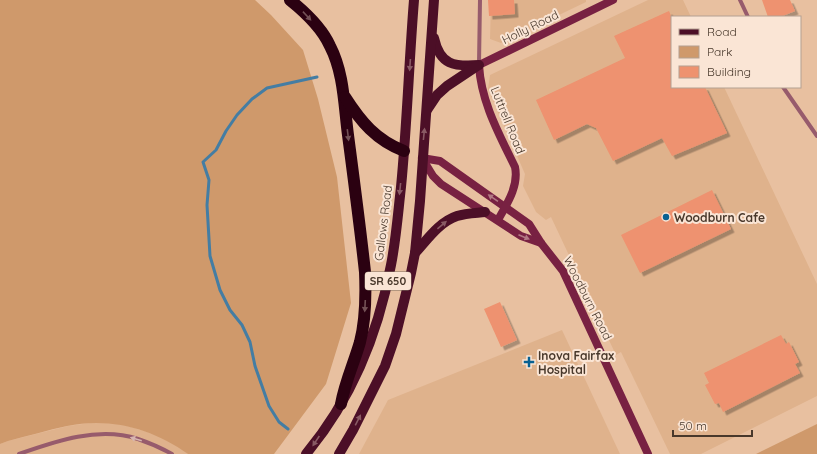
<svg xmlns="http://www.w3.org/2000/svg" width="817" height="454" font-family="Quicksand,sans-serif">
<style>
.built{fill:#dfb28c}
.green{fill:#cf996b}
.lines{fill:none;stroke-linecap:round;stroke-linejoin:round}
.stream{stroke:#447da3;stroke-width:3}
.building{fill:#ee926f;filter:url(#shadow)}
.street{stroke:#975b6c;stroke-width:4}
.secondary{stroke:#782142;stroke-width:8}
.primary{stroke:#4c0f27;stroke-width:10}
.highway{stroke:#2b0111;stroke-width:12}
.oneway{fill:#735156}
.oneway2{fill:#895a64}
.oneway3{fill:#b27984}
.oneway4{fill:#d7b5b0}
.poi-dot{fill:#086192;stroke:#fae5d5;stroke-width:1.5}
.labels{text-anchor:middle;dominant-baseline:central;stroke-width:4;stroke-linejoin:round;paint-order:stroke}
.shield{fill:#fae5d5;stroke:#7d6c5e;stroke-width:1}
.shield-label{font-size:11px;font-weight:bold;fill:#48382b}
.street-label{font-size:12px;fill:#48382b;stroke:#fae5d5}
.poi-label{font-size:12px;font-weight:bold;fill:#48382b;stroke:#fae5d5;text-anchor:start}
</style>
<defs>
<filter id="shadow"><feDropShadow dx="3.5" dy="3.5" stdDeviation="0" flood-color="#0004"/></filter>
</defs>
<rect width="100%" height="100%" fill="#e8c0a0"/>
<!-- built -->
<g class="built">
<polygon points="491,0 586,0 586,2 501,43 490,39"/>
<polygon points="648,0 683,0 691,17 672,17 672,87 724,87 817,284 817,396 701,454 670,454 621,352 616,355 551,217 546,220 536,212 523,186 525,174 488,89 490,75"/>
<polygon points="562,330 620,454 359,454 388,400"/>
<polygon points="90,423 114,423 135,428 157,435 179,447 188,454 0,454 0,444 8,441 68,426"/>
</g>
<!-- green -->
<g class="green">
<path d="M0,0H255L271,15L303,50L318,99L337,177L351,303L326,384L274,454H188C153,429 111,417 67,426C48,430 28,436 8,441L0,444Z"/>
<polygon points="817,424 817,454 756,454"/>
</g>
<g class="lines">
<!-- stream -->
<polyline class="stream" points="288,429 279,422 269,406 255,366 250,342 242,325 230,310 220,290 210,256 207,205 209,180 203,162 216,150 226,131 237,115 252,99 267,88 317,77"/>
</g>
<!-- building -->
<g class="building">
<polygon points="488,0 514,0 515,14 489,16"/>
<polygon points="762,0 790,0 795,11 780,17 768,17"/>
<polygon points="669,11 672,18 672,87 705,87 727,133 672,156 662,138 613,161 596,128 587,124 554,140 536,100 625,58 614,36"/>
<polygon points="712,190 731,229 640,273 621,235"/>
<polygon points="500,302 517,340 501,347 484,309"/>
<polygon points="781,335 786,344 789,342 799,362 795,364 800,373 723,412 719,403 715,404 705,385 709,383 704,373"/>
</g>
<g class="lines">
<!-- street -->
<g class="street">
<polyline points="740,0 748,17"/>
<polyline points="479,64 480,0"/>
<polyline points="783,87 817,136"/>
<path d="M19,454C56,441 99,426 138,439C150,443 161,448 172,454"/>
</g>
<!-- secondary -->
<g class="secondary">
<polyline points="422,158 440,161 529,224 541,243 563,271 648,454"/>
<polyline points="422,158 433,176 441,184 521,236 541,243"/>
<path d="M498,220C507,204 519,186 515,167C499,134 481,102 479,65L613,0"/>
</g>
<!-- primary -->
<g class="primary">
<path d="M434,38C440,65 454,67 479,65"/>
<polyline points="427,110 437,95 447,86 477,66"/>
<path d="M415,253C427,240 439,222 457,216C466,213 476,213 485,212"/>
<path d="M306,454C351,400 378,334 391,265C396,240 398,213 401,187C407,125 409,62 414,0"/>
<polyline points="339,454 353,430 385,366 396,334 411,273 415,253 420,201 434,0"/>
</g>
<!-- highway -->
<g class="highway">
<path d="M290,0C305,12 322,28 330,46C344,73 344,105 348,135C354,181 360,226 365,272C366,295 366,319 360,342C354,363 345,382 341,404"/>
<path d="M345,97C361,122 376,140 404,151"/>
</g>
</g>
<!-- one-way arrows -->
<defs><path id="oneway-solid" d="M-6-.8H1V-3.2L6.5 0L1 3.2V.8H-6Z"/></defs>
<g class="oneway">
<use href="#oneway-solid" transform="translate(307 16) rotate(47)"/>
<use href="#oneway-solid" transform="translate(348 135) rotate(83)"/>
<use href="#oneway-solid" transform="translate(365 306) rotate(93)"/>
</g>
<g class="oneway2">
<use href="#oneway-solid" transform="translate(410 65) rotate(94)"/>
<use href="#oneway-solid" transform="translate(424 134) rotate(-84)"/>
<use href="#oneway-solid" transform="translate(400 189) rotate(96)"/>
<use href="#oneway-solid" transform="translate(442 225) rotate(-40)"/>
<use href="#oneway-solid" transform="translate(358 420) rotate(-63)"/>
<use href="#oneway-solid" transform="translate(316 441) rotate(124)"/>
</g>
<g class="oneway3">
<use href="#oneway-solid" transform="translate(493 198) rotate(-146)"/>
<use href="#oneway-solid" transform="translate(524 237) rotate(23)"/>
</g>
<use class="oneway4" href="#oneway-solid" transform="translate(136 439) rotate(-164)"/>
<!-- markers -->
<g class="poi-dot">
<circle cx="666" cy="217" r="4"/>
<path d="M527 356h4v4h4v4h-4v4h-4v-4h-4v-4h4z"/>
</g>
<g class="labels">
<!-- shield labels -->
<rect class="shield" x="365" y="272" width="46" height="18" rx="3"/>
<g class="shield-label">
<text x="388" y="281">SR 650</text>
</g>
<!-- street labels -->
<g class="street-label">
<text transform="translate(530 27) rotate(-26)">Holly Road</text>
<text transform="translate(508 120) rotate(68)">Luttrell Road</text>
<text transform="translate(383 223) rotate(-83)">Gallows Road</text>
<text transform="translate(588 298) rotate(63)">Woodburn Road</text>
</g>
<!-- poi labels -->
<g class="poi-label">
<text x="674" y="217">Woodburn Cafe</text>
<text x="538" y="355">Inova Fairfax<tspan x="538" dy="14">Hospital</tspan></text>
</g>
</g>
<!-- legend -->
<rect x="671" y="16" width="130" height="72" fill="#fae5d5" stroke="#b3a091"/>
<rect x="679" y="29" width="20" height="6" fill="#4c0f27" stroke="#b3a091"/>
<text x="707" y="36" font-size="12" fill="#48382b">Road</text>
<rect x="679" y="46" width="20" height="12" fill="#cf996b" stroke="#b3a091"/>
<text x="707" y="56" font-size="12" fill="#48382b">Park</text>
<rect x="679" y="66" width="20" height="12" fill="#ee926f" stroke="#b3a091"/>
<text x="707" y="76" font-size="12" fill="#48382b">Building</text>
<!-- scale -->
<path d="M673 430v6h79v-6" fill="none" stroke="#48382b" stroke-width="2"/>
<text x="679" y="430" font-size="12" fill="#48382b" stroke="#fae5d5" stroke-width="3" paint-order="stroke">50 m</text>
</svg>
